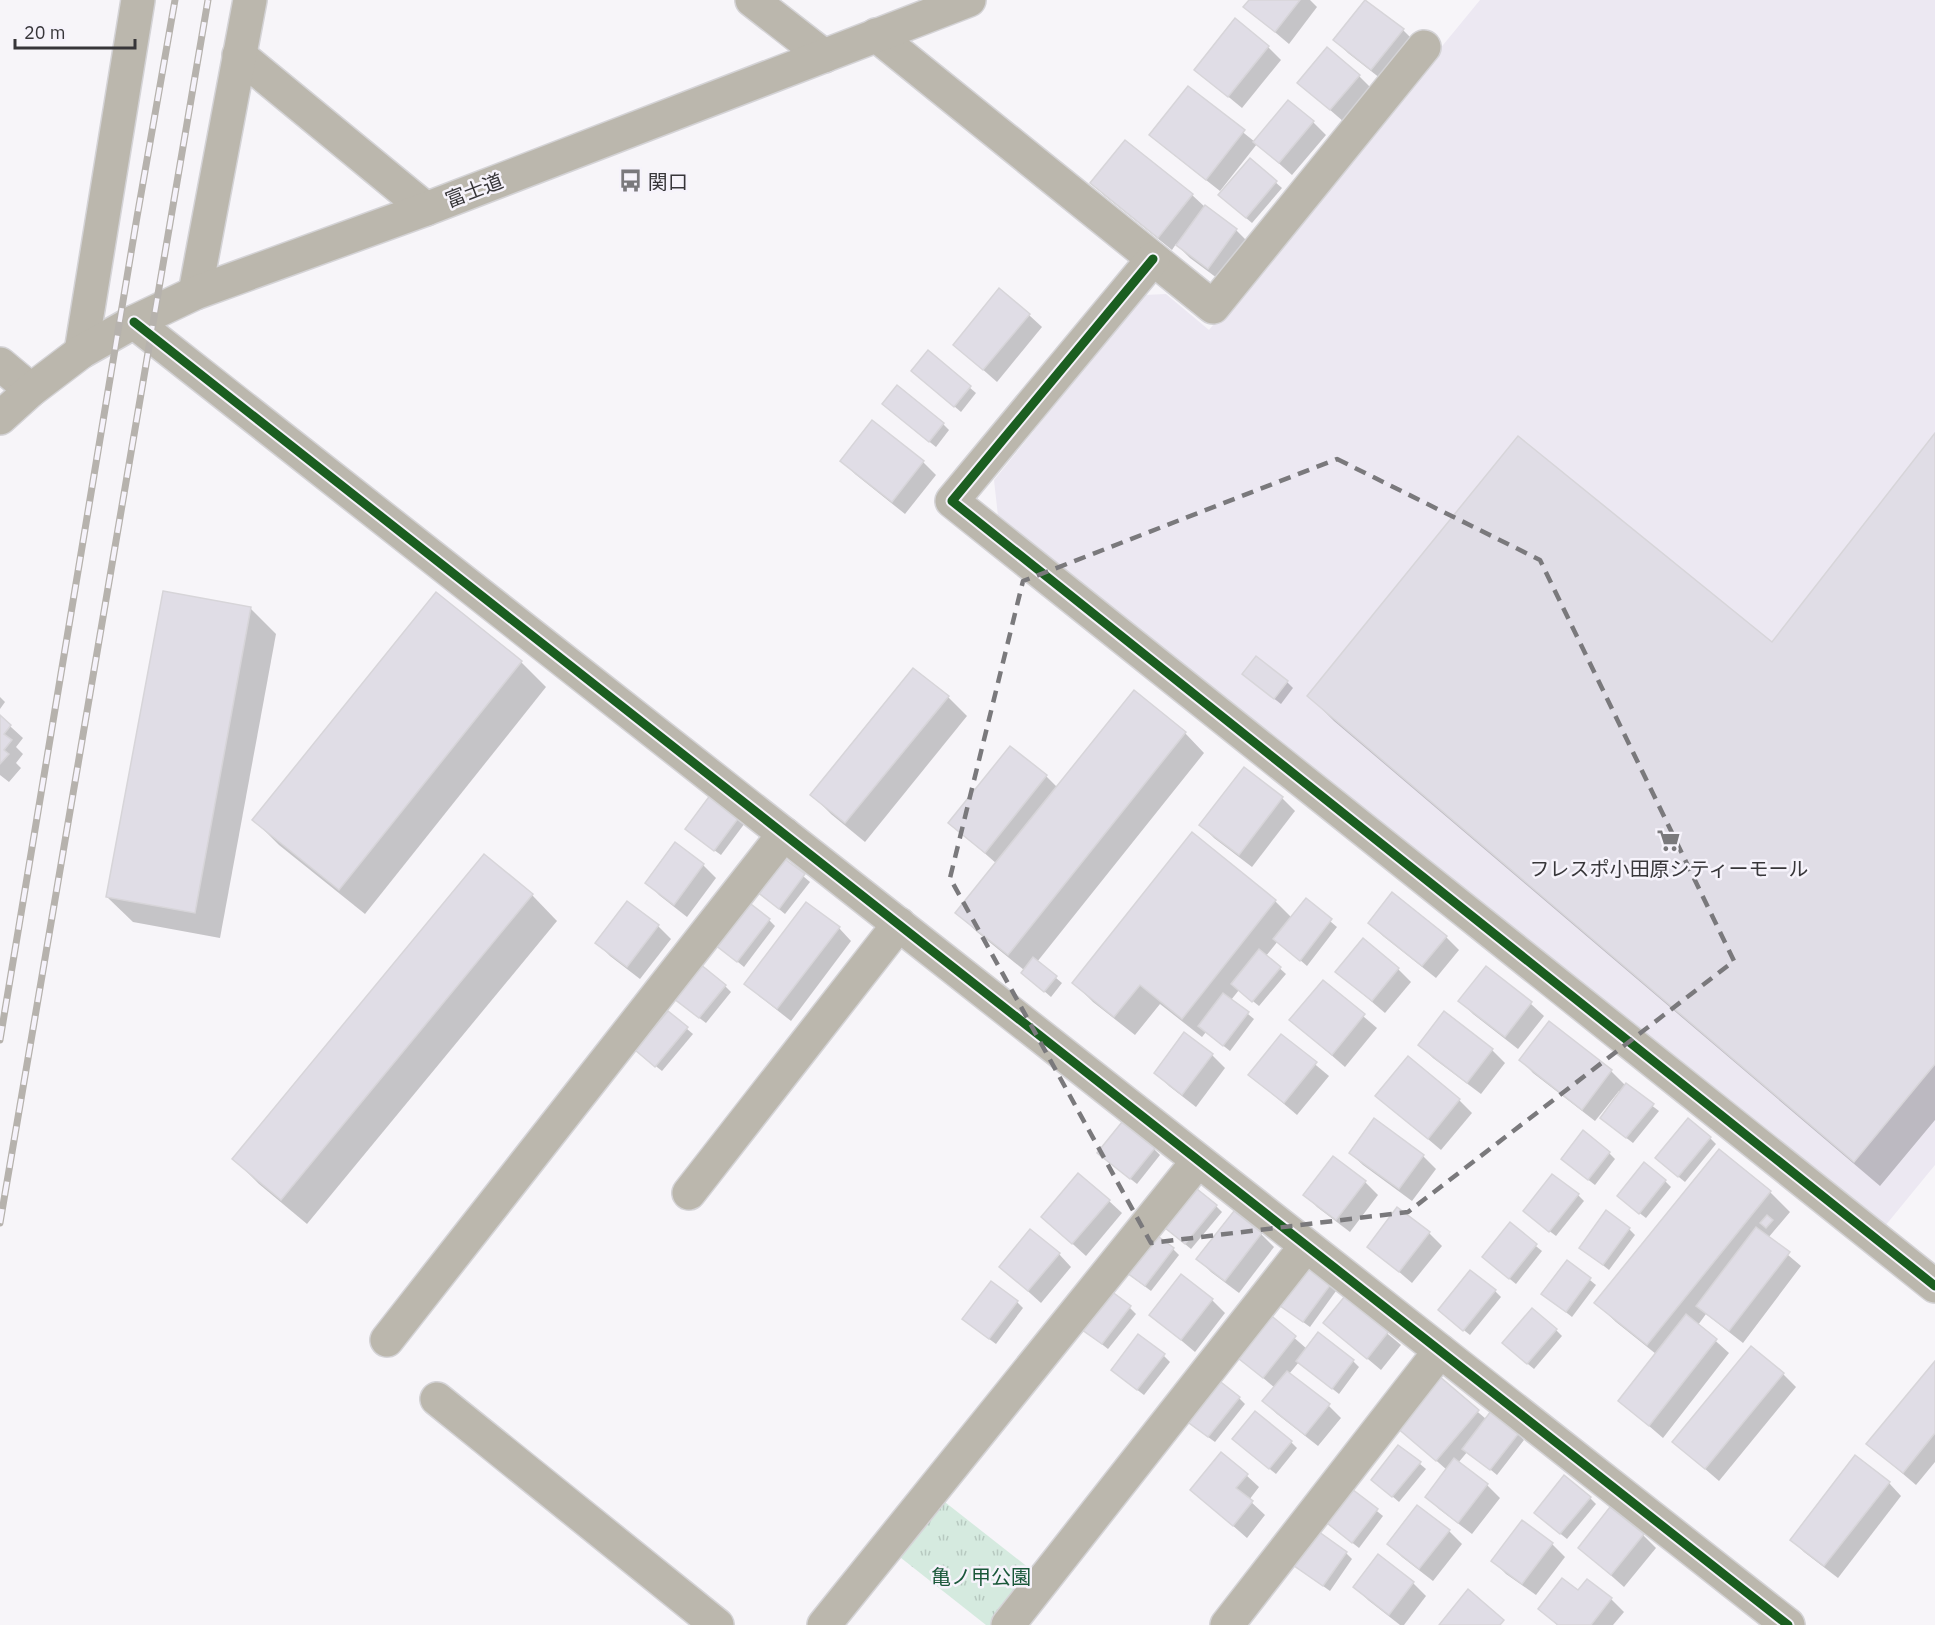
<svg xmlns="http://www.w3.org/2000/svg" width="1935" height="1625" font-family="'IBM Plex Sans','Noto Sans JP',sans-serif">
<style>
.built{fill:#ece8f2}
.grass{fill:url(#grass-tufts)}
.shadow{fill:#0003}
.building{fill:#e0dde6;stroke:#d7d5d9;stroke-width:1.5}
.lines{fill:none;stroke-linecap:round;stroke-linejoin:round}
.minor-casing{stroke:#d4d3d6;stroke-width:36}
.minor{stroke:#bbb7ad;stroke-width:33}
.rail-casing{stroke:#b6b2ad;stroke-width:7}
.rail{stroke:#f6f3fb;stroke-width:4.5;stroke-dasharray:14;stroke-linecap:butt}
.cycleway-casing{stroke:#f6f3fb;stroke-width:13}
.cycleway{stroke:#1b5e20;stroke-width:9}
.marked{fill:none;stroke:#7a797c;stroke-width:4.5;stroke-dasharray:12 8;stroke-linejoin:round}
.labels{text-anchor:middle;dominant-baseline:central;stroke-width:5;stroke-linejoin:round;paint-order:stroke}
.poi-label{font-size:20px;fill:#373639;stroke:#f6f3fb;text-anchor:start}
.street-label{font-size:20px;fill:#373639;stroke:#f6f3fb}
.park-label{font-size:20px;fill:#1a583a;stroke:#f6f3fb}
</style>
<defs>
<pattern id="grass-tufts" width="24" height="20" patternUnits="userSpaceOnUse" patternTransform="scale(1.5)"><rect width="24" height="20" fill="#d5eadf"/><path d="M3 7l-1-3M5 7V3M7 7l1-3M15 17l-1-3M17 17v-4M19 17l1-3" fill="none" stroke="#b7c9c0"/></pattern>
</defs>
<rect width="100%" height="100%" fill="#f7f5f9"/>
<!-- built -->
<polygon class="built" points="1480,0 1935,0 1935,1165 1885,1226 998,516 994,480 1144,295 1166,294 1209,330"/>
<!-- grass -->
<polygon class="grass" points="941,1499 1034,1572 991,1625 986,1625 896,1554"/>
<!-- shadow -->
<g class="shadow">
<polygon points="1250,0 1310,0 1317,7 1289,44 1245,7"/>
<polygon points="1366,1 1403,30 1416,43 1385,82 1348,53 1335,40"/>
<polygon points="1268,47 1281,60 1242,108 1196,70"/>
<polygon points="1359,76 1372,89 1344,122 1299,83"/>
<polygon points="1188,88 1255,142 1313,122 1326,135 1292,175 1257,144 1220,191 1164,147 1151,135"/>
<polygon points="1250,160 1282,188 1252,223 1226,201"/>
<polygon points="1092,183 1192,195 1205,207 1236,230 1249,243 1221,281 1190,258 1176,244 1172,250 1105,196"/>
<polygon points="1029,315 1042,327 997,382 955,345"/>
<polygon points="928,352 976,393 961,412 919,376"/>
<polygon points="890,410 943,424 949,430 936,447"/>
<polygon points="1935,435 1935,1120 1880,1186 1334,721 1309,696 1772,644"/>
<polygon points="842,461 923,462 936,475 905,514 855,474"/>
<polygon points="164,593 251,609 276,634 220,938 133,922 107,897"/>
<polygon points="521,662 546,687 365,914 279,845 254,820"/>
<polygon points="1250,680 1287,682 1293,688 1281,704"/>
<polygon points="1135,692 1185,733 1204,753 1037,962 1062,983 1051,997 1029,978 1024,970 977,932 957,913 997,864 950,823 1046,776 1058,788"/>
<polygon points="0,697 5,702 0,709"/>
<polygon points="948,697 967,716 865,842 831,814 812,795"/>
<polygon points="0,717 23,738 16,747 23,754 16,763 21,768 9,782 0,775"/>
<polygon points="711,796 745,823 721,855 693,835"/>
<polygon points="1282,798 1295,811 1252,867 1214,838 1201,825"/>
<polygon points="675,844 703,865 716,878 687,917 659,895 647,882"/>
<polygon points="484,856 532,895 557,921 307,1224 259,1184 234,1159"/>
<polygon points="783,859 810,882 785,914 764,897"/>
<polygon points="1275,901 1292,918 1306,901 1337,927 1307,966 1278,941 1266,956 1286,974 1259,1006 1239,990 1231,1000 1254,1019 1230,1051 1206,1032 1202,1037 1160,1004 1135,1035 1093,1002 1074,983"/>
<polygon points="628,903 658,926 671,939 640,979 610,956 597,943"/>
<polygon points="769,920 775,926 744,967 716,944"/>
<polygon points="1370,923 1446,937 1459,950 1436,978 1383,936"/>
<polygon points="839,928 851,941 791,1021 759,996 746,983"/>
<polygon points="1486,968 1531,1004 1544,1016 1518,1049 1473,1014 1460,1001"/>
<polygon points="1398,969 1411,982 1385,1013 1337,972"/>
<polygon points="1323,982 1377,1028 1345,1067 1291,1020"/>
<polygon points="725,986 731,992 706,1023 681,1004"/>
<polygon points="668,1013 693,1034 662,1071 643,1056"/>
<polygon points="1281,1036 1329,1076 1297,1115 1250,1075"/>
<polygon points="1420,1045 1492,1050 1505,1063 1481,1094 1433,1058"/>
<polygon points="1212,1055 1225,1068 1196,1107 1169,1086 1156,1073"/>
<polygon points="1521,1060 1611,1071 1626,1086 1659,1111 1633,1143 1608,1124 1621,1093 1619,1091 1595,1121 1533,1073"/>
<polygon points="1377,1096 1459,1100 1472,1113 1441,1150"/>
<polygon points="1710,1138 1716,1144 1685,1182 1663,1164"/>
<polygon points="1154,1149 1160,1155 1137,1184 1105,1159"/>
<polygon points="1719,1151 1770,1192 1790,1212 1768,1238 1801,1266 1743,1343 1706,1314 1698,1325 1729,1353 1663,1438 1620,1401 1656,1354 1616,1322 1596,1303"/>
<polygon points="1350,1153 1423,1156 1436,1169 1412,1201 1363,1165"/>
<polygon points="1609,1153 1615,1159 1595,1185 1569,1165"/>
<polygon points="1665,1181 1671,1187 1646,1218 1625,1202"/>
<polygon points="1365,1182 1378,1195 1350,1232 1317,1207 1305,1194"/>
<polygon points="1578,1195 1584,1201 1556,1236 1531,1217"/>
<polygon points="1109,1201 1122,1213 1086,1256 1043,1217"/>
<polygon points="1216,1206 1222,1212 1191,1249 1168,1230"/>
<polygon points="1398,1209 1429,1233 1442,1246 1412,1283 1369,1246"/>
<polygon points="1510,1225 1542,1251 1516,1284 1490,1263"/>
<polygon points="1629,1229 1635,1235 1609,1270 1581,1248"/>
<polygon points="1261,1234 1274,1247 1239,1293 1211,1272 1198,1259"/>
<polygon points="1173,1249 1179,1255 1151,1291 1131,1276"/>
<polygon points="1059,1254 1071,1267 1041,1303 1001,1267"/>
<polygon points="1568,1262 1596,1285 1572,1317 1543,1294"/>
<polygon points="1330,1285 1336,1291 1310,1327 1284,1308"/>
<polygon points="1495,1291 1501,1297 1470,1335 1446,1316"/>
<polygon points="1345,1298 1401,1345 1381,1370 1325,1323"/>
<polygon points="1212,1300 1225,1313 1195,1352 1151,1315"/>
<polygon points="1017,1302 1023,1308 996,1344 970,1325"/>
<polygon points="1130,1308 1136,1314 1108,1349 1086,1332"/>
<polygon points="1268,1315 1307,1349 1353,1361 1359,1367 1339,1394 1299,1362 1289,1374 1328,1405 1341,1418 1318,1446 1277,1414 1264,1401 1275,1388 1236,1355"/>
<polygon points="1556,1330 1562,1336 1534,1369 1510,1349"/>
<polygon points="1164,1356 1170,1362 1144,1395 1119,1376"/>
<polygon points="1935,1363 1935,1462 1916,1485 1868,1444"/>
<polygon points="1783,1374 1796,1387 1719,1481 1674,1442"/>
<polygon points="1439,1379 1486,1419 1518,1434 1524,1440 1497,1475 1468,1451 1458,1463 1487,1485 1500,1498 1472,1534 1439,1509 1427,1496 1447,1470 1398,1427"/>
<polygon points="1239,1398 1245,1404 1215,1442 1193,1426"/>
<polygon points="1291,1442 1297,1448 1276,1474 1240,1445"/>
<polygon points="1420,1464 1426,1469 1399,1502 1379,1485"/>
<polygon points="1246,1475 1259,1487 1249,1500 1265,1515 1247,1538 1192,1490"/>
<polygon points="1889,1483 1901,1496 1838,1578 1804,1552 1792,1540"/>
<polygon points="1348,1488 1383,1516 1359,1548 1330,1525"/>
<polygon points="1590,1498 1596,1504 1567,1539 1542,1519"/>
<polygon points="1449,1531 1462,1544 1433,1581 1402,1557 1389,1544"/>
<polygon points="1643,1535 1656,1548 1624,1587 1580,1548"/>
<polygon points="1552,1544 1565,1557 1536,1595 1506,1574 1493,1561"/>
<polygon points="1346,1553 1352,1559 1330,1591 1298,1568"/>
<polygon points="1413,1583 1426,1596 1404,1625 1400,1625 1368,1600 1355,1587"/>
<polygon points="1578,1593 1611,1599 1624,1612 1613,1625 1557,1625 1540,1609"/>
</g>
<!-- building -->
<g class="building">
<polygon points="1249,0 1300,0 1275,32 1243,7"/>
<polygon points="1365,0 1404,29 1371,70 1333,40"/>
<polygon points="1235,18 1269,46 1228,97 1194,70"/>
<polygon points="1327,47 1360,75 1330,110 1297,83"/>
<polygon points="1188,86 1245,130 1206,180 1149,135"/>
<polygon points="1288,100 1314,121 1279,163 1253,142"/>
<polygon points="1125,140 1193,194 1158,238 1090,183"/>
<polygon points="1250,158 1277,181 1246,218 1218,195"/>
<polygon points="1205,205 1237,229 1208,269 1176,245"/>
<polygon points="999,288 1030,314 983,370 953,345"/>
<polygon points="928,350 971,386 954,407 911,371"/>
<polygon points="897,385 944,423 929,442 882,404"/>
<polygon points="872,420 924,461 892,502 840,461"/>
<polygon points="1935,433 1935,1064 1854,1162 1307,696 1518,436 1772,642"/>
<polygon points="163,591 251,607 195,913 106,897"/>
<polygon points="436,592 522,661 339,890 252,820"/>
<polygon points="1256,656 1288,681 1274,699 1242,674"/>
<polygon points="913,668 949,696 845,823 810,795"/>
<polygon points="1134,690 1186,732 1008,955 955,913"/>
<polygon points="0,715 11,725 4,734 12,740 4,750 9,754 0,764"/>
<polygon points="1010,746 1047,775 985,853 948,823"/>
<polygon points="1244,767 1283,797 1239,855 1199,825"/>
<polygon points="711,794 740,816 714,851 685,829"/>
<polygon points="1192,832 1276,900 1182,1019 1140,985 1114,1017 1072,983"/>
<polygon points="675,842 704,864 674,905 645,883"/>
<polygon points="484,854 533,894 281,1200 232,1159"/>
<polygon points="782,857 805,874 779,909 756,891"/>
<polygon points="1392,892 1447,936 1422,966 1368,923"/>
<polygon points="1306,898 1332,919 1300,961 1273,939"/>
<polygon points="627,901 659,925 627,967 595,943"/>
<polygon points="747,901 770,919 737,962 714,944"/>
<polygon points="806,902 840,927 777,1009 744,984"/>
<polygon points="1363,938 1399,968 1372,1001 1335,972"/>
<polygon points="1259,949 1281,967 1252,1002 1231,984"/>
<polygon points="1033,957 1057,976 1044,992 1021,973"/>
<polygon points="700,964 726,985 699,1018 673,998"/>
<polygon points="1486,966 1532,1002 1505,1037 1458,1001"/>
<polygon points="1323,980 1365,1014 1332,1055 1289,1020"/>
<polygon points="1223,993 1249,1012 1223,1046 1198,1026"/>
<polygon points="668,1011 688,1027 655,1067 635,1050"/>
<polygon points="1444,1011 1493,1049 1467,1083 1418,1045"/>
<polygon points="1549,1021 1612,1070 1582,1110 1519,1060"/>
<polygon points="1184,1032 1213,1054 1182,1095 1154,1073"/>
<polygon points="1281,1034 1317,1062 1284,1103 1248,1075"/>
<polygon points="1408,1056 1460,1099 1428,1139 1375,1096"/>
<polygon points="1626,1083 1654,1104 1626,1138 1600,1118"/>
<polygon points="1374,1118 1424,1155 1399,1189 1349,1153"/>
<polygon points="1688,1118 1711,1137 1678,1177 1655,1158"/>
<polygon points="1122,1122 1155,1148 1130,1179 1097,1153"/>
<polygon points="1583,1130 1610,1152 1588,1180 1561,1159"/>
<polygon points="1719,1149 1771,1191 1647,1345 1594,1303"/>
<polygon points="1333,1156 1366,1181 1336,1220 1303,1195"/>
<polygon points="1644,1162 1666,1180 1639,1214 1617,1196"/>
<polygon points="1078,1173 1110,1200 1072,1244 1041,1217"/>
<polygon points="1552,1174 1579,1194 1549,1232 1523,1211"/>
<polygon points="1192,1185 1217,1205 1185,1244 1160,1224"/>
<polygon points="1397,1207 1430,1232 1399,1272 1367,1247"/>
<polygon points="1606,1210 1630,1228 1603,1265 1579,1248"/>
<polygon points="1234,1211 1262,1233 1225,1281 1196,1259"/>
<polygon points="1767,1215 1773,1220 1766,1228 1760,1223"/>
<polygon points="1510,1222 1537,1244 1509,1279 1482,1257"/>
<polygon points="1756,1227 1790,1252 1729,1331 1696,1306"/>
<polygon points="1030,1229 1060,1253 1028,1291 999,1267"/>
<polygon points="1152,1232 1174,1248 1145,1286 1123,1270"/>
<polygon points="1567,1260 1591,1278 1566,1312 1541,1294"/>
<polygon points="1304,1264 1331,1284 1303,1322 1276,1303"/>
<polygon points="1470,1270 1496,1290 1463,1331 1438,1310"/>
<polygon points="1181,1274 1213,1299 1181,1340 1149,1315"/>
<polygon points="991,1281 1018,1301 989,1339 962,1319"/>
<polygon points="1107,1288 1131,1306 1102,1344 1078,1327"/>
<polygon points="1345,1296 1389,1331 1367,1359 1323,1323"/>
<polygon points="1532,1308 1557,1329 1527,1364 1502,1343"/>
<polygon points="1268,1313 1296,1336 1263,1378 1234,1355"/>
<polygon points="1686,1314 1717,1339 1649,1426 1618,1401"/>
<polygon points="1318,1332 1354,1360 1332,1389 1296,1361"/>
<polygon points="1138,1334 1165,1354 1137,1390 1111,1370"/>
<polygon points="1751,1346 1784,1373 1705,1469 1672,1442"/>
<polygon points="1935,1361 1935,1433 1903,1473 1866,1444"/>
<polygon points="1287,1371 1330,1404 1305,1435 1262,1401"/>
<polygon points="1439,1376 1479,1410 1436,1461 1396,1427"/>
<polygon points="1217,1379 1240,1397 1208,1437 1185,1420"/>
<polygon points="1255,1411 1292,1441 1269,1469 1232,1439"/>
<polygon points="1491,1411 1519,1433 1490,1470 1462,1449"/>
<polygon points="1398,1445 1421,1462 1392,1497 1371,1480"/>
<polygon points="1221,1452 1248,1474 1236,1488 1253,1501 1233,1526 1190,1490"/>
<polygon points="1855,1455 1890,1482 1824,1566 1790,1540"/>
<polygon points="1454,1458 1488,1484 1458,1523 1425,1497"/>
<polygon points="1564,1475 1591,1497 1560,1534 1534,1513"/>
<polygon points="1348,1486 1378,1509 1352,1543 1322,1519"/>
<polygon points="1417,1505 1450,1530 1419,1569 1387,1544"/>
<polygon points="1610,1507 1644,1534 1611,1575 1578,1548"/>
<polygon points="1522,1520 1553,1543 1522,1584 1491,1561"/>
<polygon points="1315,1529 1347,1552 1323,1586 1290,1563"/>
<polygon points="1378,1554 1414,1582 1389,1615 1353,1587"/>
<polygon points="1562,1578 1578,1590 1587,1579 1612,1598 1591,1625 1558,1625 1538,1609"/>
<polygon points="1468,1589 1504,1620 1500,1625 1439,1625"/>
</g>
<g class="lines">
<defs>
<g id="minor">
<polyline points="752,0 824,56"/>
<polyline points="876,35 1213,307 1424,47"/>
<polyline points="239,55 426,209"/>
<polyline points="1153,259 952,501 1935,1286"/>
<polyline points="195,293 250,0"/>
<polyline points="134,322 1788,1625"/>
<polyline points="81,352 138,0"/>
<polyline points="0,364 31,390"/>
<polyline points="0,418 31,390 81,352 134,322 195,293 426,209 969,0"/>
<polyline points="689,1193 899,924"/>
<polyline points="387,1340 784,834"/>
<polyline points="437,1399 717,1625"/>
<polyline points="824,1625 1198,1161"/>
<polyline points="1008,1625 1306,1246"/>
<polyline points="1227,1625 1440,1351"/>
</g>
</defs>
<!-- minor casing -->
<use href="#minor" class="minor-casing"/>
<!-- minor -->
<use href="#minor" class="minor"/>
<defs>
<g id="rail">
<polyline points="0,1040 137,217 175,0"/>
<polyline points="0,1223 208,0"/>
</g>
</defs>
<!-- rail casing -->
<use href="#rail" class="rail-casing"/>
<!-- rail -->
<use href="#rail" class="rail"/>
<defs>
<g id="cycleway">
<polyline points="1153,259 952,501 1935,1286"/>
<polyline points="134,322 1788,1625"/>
</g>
</defs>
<!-- cycleway casing -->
<use href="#cycleway" class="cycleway-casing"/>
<!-- cycleway -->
<use href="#cycleway" class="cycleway"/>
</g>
<!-- marked area -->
<path class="marked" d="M1337,459L1540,560L1734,961L1408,1212L1151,1243L950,878L1023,581Z"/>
<!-- icons -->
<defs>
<symbol id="bus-bare" viewBox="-9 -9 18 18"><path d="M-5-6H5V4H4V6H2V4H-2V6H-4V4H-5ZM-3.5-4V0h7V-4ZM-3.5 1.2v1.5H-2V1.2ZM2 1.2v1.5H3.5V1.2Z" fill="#7a797c" stroke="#f6f3fb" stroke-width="2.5" paint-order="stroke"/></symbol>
<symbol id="supermarket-bare" viewBox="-9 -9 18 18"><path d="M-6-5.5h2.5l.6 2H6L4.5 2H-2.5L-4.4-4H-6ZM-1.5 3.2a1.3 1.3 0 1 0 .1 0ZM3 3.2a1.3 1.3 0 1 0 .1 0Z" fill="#7a797c" stroke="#f6f3fb" stroke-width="2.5" paint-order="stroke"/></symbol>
</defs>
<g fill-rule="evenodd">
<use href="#bus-bare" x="614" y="164" width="33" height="33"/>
<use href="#supermarket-bare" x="1652" y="824" width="33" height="33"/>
</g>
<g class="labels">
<!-- poi labels -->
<g class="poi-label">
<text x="648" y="181">関口</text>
<text x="1669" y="868" text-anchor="middle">フレスポ小田原シティーモール</text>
</g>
<!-- street labels -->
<g class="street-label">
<text transform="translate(474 190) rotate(-21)">富士道</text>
</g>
<!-- park labels -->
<g class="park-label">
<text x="981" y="1576">亀ノ甲公園</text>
</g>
</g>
<!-- scale -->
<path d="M15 39v9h120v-9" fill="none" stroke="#373639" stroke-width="3"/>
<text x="24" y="39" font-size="18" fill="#373639" stroke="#f6f3fb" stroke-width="4.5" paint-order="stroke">20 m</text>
</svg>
